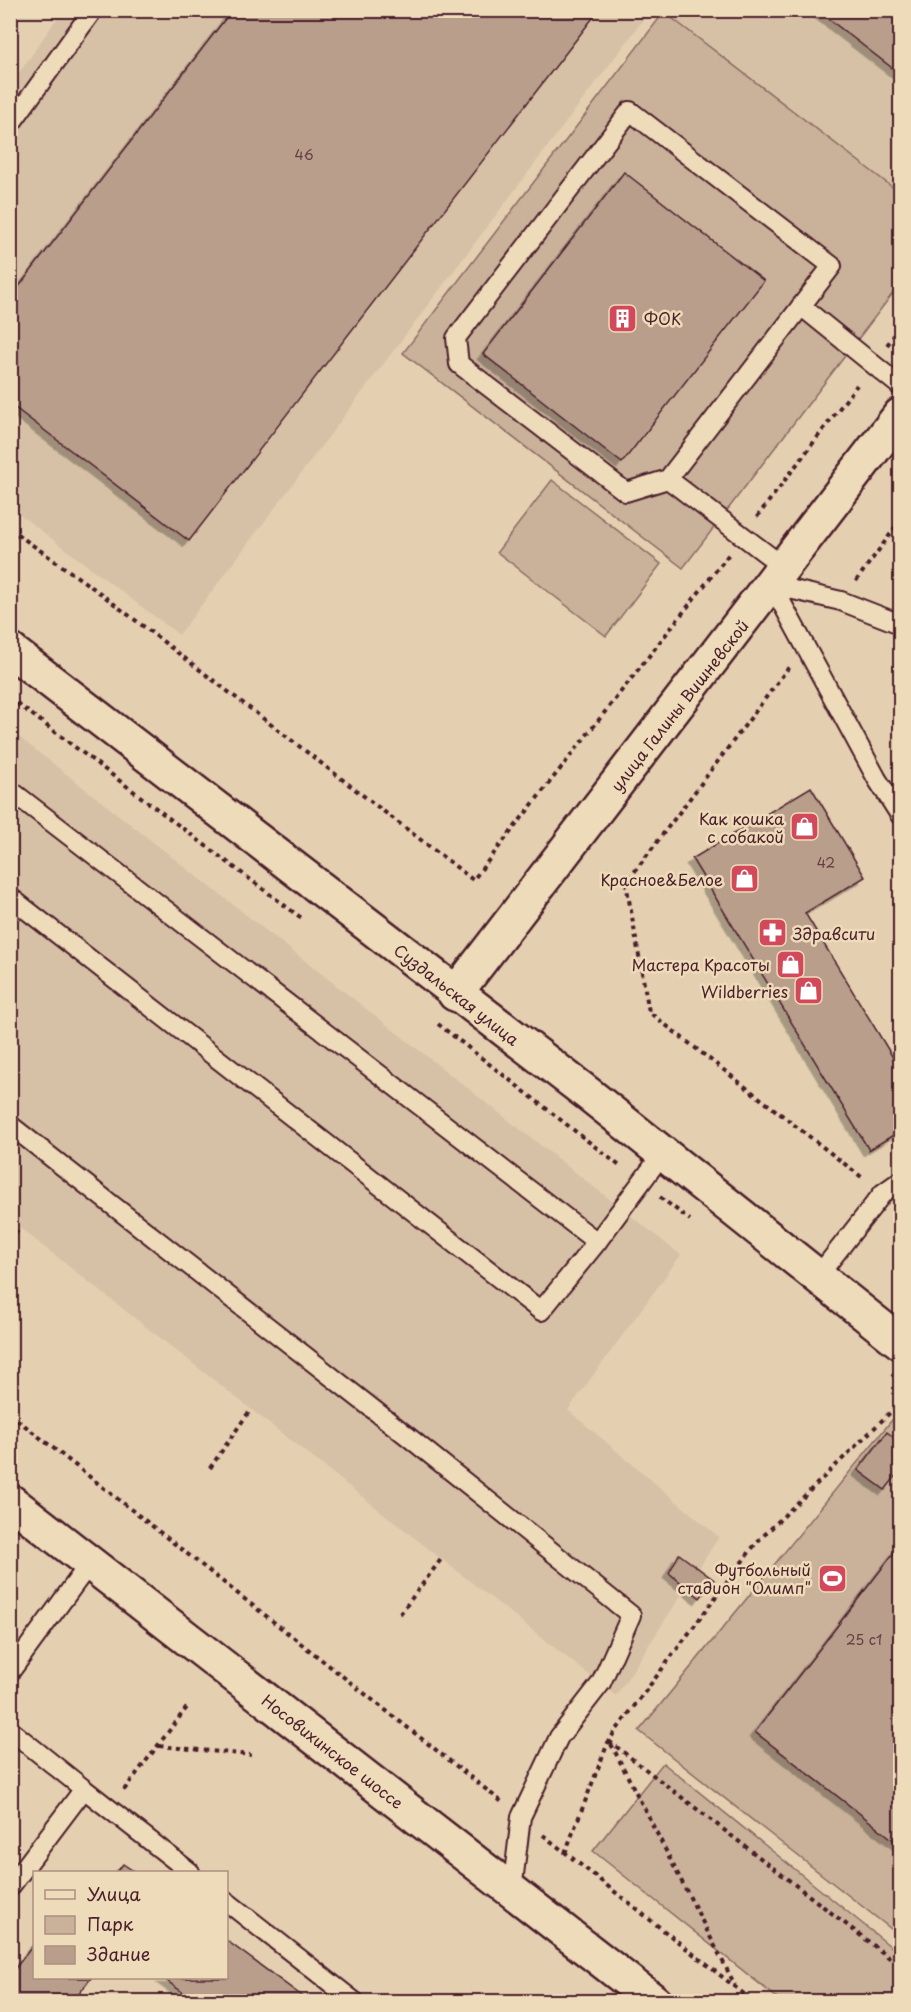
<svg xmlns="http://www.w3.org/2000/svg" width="911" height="2012" font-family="'Playpen Sans',sans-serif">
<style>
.built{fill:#d7c1a6}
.green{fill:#cab29a;stroke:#8a6862;stroke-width:1.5}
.building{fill:#b99e8c;stroke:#4a1f2b;stroke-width:1.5;filter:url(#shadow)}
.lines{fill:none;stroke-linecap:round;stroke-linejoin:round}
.lane-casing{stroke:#4a1f2b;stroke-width:22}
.secondary-casing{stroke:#4a1f2b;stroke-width:38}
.path{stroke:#4a1f2b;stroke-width:4;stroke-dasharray:4.5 4.5;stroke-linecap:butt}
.lane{stroke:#eedbb9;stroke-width:18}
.secondary{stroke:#eedbb9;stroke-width:33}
.labels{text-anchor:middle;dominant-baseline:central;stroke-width:5;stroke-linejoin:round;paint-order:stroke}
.number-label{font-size:14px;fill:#663f43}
.poi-label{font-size:16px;fill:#4a1f2b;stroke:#eedbb9;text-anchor:end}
.street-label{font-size:16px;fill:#4a1f2b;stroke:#eedbb9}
</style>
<defs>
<filter id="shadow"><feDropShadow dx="-5.5" dy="5.5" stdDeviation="0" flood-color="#0004"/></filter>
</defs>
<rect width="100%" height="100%" fill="#e4d0b1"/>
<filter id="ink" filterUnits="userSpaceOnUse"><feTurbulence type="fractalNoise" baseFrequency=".0167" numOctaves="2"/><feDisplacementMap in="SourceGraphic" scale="12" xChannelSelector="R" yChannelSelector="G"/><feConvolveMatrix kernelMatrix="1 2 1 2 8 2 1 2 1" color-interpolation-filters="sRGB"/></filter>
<g filter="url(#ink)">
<!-- built -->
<g class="built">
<polygon points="665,10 900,11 900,193 664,12"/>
<polygon points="62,11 650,11 179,635 11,508 10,86"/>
<polygon points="10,730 681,1255 568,1410 719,1537 616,1696 11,1221"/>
</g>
<!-- green -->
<g class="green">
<polygon points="664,12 900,193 900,284 683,568 403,353"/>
<polygon points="552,480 661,564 606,636 497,552"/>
<polygon points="892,1420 900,1426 900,1936 639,1731"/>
<polygon points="663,1763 900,1954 900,2001 781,2001 593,1851"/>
</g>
<!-- building -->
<g class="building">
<polygon points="232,10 599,10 189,541 10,404 10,298"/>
<polygon points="817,10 900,10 900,74"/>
<polygon points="624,172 764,281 622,463 483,354"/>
<polygon points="811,787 865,877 805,913 900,1069 900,1131 869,1150 692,859"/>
<polygon points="887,1432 900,1442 900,1471 885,1490 858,1470"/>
<polygon points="900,1545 900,1845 755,1732"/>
<polygon points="679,1554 714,1580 700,1598 669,1573"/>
<polygon points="123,1864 135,1872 117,1872"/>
<polygon points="226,1940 310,2002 196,2002 163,1978 226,1978"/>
<polygon points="34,1944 34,1978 91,1978 73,2002 10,2002 10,1975"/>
</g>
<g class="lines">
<defs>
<g id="lane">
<polyline points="10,125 93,10"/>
<polyline points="801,306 900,386"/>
<polyline points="668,479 626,492 459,364 456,338 630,111 832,266 668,479 785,568"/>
<polyline points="772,585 877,779 900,815"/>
<polyline points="772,585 841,601 900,624"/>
<polyline points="10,790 597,1242"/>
<polyline points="10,897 541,1311 597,1242 663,1153"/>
<polyline points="10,1125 406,1435 631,1615 601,1683 559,1737 521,1817 512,1891"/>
<polyline points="818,1276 883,1193 900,1181"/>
<polyline points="10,1672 90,1563"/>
<polyline points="10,1730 84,1789"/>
<polyline points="10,1887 84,1789 190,1872"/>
<polyline points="226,1901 355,2002"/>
</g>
<g id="secondary">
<polyline points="10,650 591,1096 900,1342"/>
<polyline points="455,994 900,415"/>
<polyline points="10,1501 655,2002"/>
</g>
</defs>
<!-- lane casing -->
<use href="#lane" class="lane-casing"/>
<!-- secondary casing -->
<use href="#secondary" class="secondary-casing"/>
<!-- path -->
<g class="path">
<polyline points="887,345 900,328"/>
<polyline points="757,517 857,385"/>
<polyline points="10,529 100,593 473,880 729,554"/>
<polyline points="856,581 900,521"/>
<polyline points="789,667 626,883 649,1012 864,1179"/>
<polyline points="10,698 304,920"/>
<polyline points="438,1024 621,1167"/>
<polyline points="660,1197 690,1220"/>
<polyline points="10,1241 19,1228"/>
<polyline points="892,1374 900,1381"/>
<polyline points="10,1414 502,1802"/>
<polyline points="210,1468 251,1409"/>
<polyline points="400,1614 442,1558"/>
<polyline points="609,1741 900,1966"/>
<polyline points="611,1744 735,1985"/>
<polyline points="159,1746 251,1755"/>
<polyline points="124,1790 188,1706"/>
<polyline points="543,1835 754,2002"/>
<polyline points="565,1853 609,1740 757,1542 900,1403"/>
</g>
<!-- lane -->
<use href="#lane" class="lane"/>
<!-- secondary -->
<use href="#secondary" class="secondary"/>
</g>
</g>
<!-- icons -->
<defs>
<symbol id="building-square" viewBox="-11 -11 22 22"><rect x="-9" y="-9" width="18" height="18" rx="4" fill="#d1495b" stroke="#eedbb9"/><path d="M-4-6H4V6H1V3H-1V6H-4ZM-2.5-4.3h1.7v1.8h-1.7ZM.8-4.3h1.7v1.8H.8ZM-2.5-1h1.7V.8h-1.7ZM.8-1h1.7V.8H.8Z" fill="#fff"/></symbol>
<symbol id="shop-square" viewBox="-11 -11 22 22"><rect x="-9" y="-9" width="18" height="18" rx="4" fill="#d1495b" stroke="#eedbb9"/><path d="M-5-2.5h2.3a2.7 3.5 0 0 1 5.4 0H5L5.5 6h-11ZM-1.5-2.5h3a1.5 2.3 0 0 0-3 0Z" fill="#fff"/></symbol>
<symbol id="pharmacy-square" viewBox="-11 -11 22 22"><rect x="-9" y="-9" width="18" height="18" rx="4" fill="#d1495b" stroke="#eedbb9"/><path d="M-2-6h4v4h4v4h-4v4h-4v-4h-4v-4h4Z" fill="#fff"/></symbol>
<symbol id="stadium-square" viewBox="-11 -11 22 22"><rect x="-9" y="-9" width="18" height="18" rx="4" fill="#d1495b" stroke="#eedbb9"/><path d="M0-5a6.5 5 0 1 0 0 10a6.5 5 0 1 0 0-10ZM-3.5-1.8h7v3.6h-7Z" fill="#fff"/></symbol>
</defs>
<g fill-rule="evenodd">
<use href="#building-square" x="606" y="302" width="33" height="33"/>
<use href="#shop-square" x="788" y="810" width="33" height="33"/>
<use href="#shop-square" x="728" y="862" width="33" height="33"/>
<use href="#pharmacy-square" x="756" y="916" width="33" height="33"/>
<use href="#shop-square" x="774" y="948" width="33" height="33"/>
<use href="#shop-square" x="792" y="974" width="33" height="33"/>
<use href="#stadium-square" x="816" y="1562" width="33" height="33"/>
</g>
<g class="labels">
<!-- number labels -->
<g class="number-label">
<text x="304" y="154">46</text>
<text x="826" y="862">42</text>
<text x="864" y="1639">25 с1</text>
</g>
<!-- poi labels -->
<g class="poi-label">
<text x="644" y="318" text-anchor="start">ФОК</text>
<text x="784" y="818">Как кошка<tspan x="784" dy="18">с собакой</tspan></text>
<text x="723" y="879">Красное&amp;Белое</text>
<text x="793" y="933" text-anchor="start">Здравсити</text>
<text x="770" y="964">Мастера Красоты</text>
<text x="788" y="991">Wildberries</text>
<text x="811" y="1569">Футбольный<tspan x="811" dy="18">стадион "Олимп"</tspan></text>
</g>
<!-- street labels -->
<g class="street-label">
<text transform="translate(679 705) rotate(-52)">улица Галины Вишневской</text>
<text transform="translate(457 994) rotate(38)">Суздальская улица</text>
<text transform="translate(333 1751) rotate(38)">Носовихинское шоссе</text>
</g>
</g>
<!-- margin -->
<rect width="911" height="2012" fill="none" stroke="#eedbb9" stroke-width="36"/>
<rect x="18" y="18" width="875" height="1976" fill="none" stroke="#4a1f2b" stroke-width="2" filter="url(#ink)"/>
<!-- legend -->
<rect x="33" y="1871" width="195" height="108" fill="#eedbb9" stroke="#ac9080" stroke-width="1.5"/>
<rect x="45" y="1890" width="30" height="9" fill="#eedbb9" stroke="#ac9080" stroke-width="1.5"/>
<text x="87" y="1901" font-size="18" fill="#4a1f2b">Улица</text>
<rect x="45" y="1916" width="30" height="18" fill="#cab29a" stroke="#ac9080" stroke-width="1.5"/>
<text x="87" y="1931" font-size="18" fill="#4a1f2b">Парк</text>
<rect x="45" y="1946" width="30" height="18" fill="#b99e8c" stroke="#ac9080" stroke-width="1.5"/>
<text x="87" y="1961" font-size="18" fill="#4a1f2b">Здание</text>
</svg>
